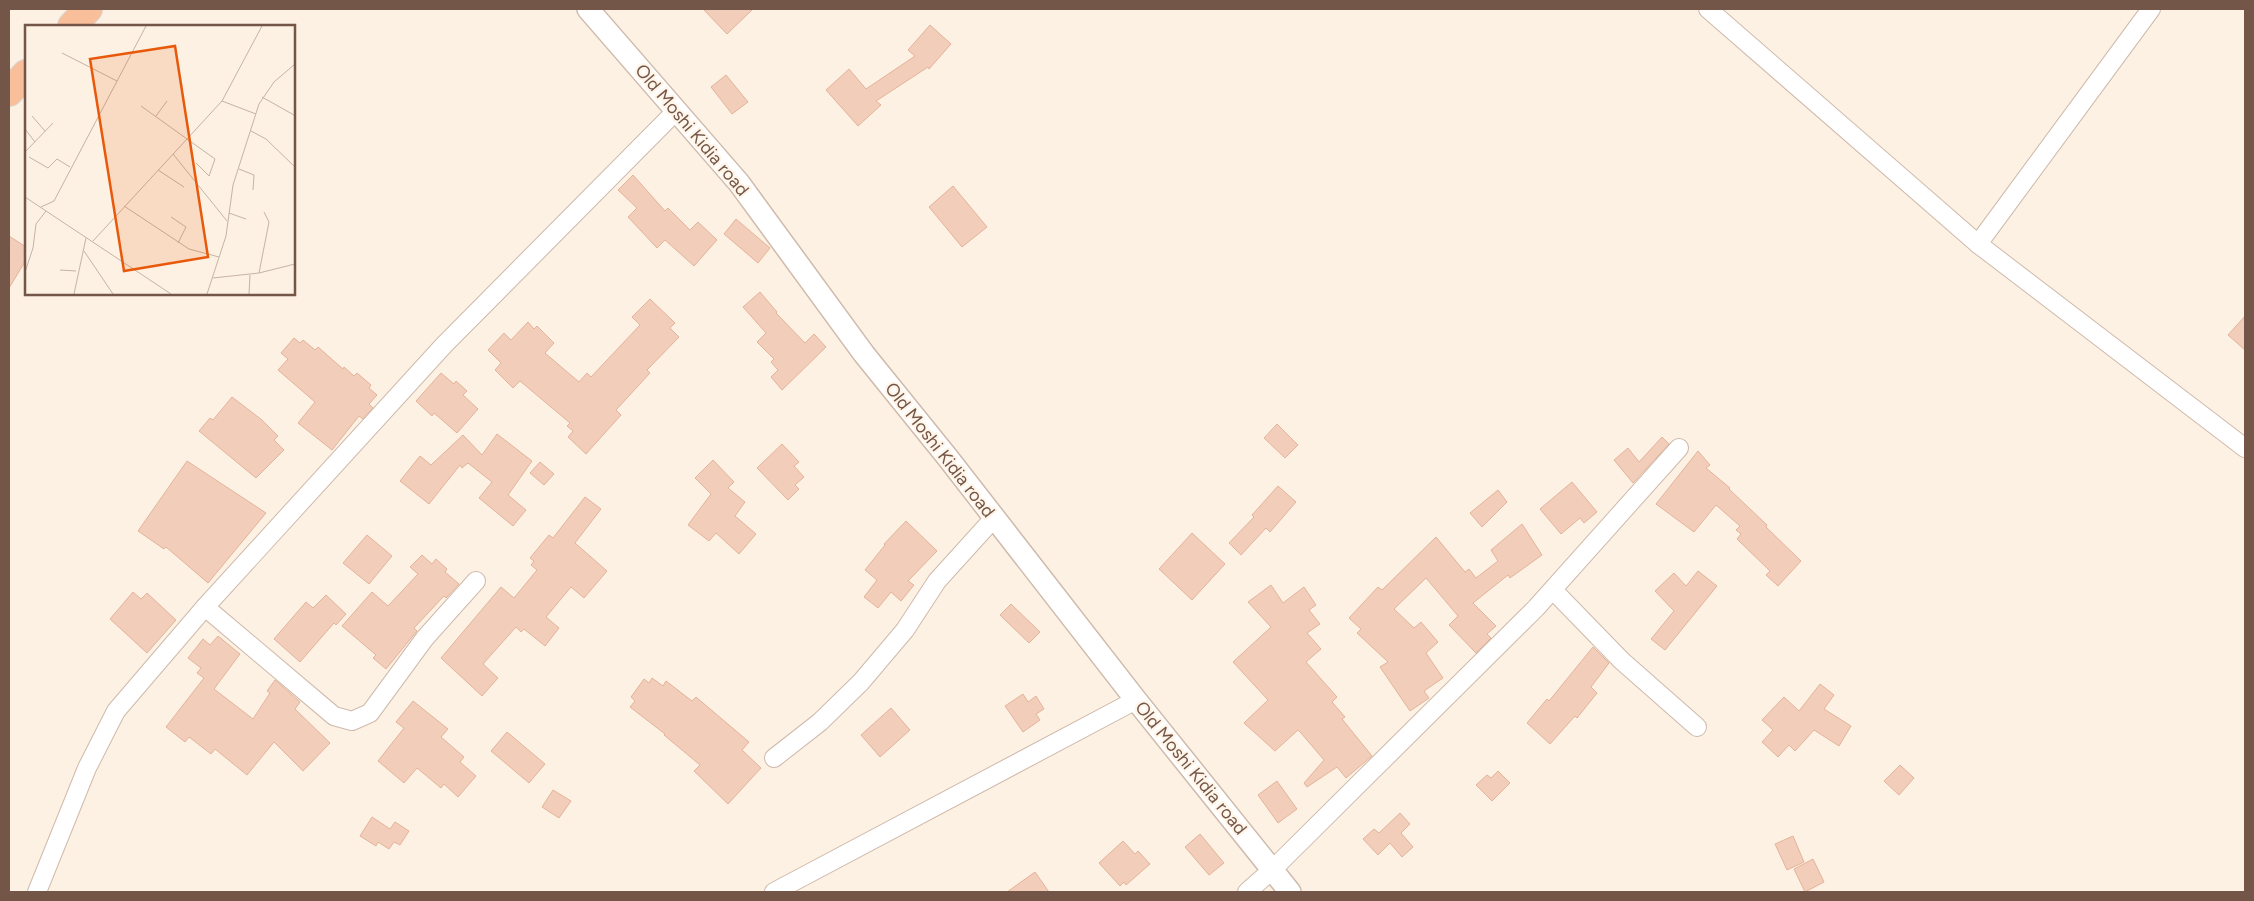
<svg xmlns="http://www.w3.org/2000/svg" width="2254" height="901" font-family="Figtree,sans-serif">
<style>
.building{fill:#f2cdba;stroke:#e4b39a}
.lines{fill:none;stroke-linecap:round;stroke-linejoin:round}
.minor-casing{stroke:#cfbaac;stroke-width:20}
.tertiary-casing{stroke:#cfbaac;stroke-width:24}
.trunk-casing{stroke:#dbd3d0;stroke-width:30}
.minor{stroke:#fff;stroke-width:18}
.tertiary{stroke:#fff;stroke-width:21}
.trunk{stroke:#f9bf9a;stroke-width:28}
.labels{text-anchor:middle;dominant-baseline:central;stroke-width:4.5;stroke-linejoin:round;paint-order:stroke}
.street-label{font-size:18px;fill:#745649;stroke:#fff5e9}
.inset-road{fill:none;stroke:#c6b3a5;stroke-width:1}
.view{fill:#e8590c;fill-opacity:0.15;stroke:#e8590c;stroke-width:2.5}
.inset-edge{fill:none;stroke:#745649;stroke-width:2.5}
</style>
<rect width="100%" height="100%" fill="#fcf1e2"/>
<!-- building -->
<g class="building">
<polygon points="703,9 753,9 727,34"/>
<polygon points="930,25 951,44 929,69 928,67 876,101 881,105 858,126 826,90 849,69 866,89 915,56 908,50"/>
<polygon points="726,75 748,102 732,114 711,87"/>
<polygon points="633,175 665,211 668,208 690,230 698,222 717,240 694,266 665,240 657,248 628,217 637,208 618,190"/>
<polygon points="953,186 987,227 962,247 929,207"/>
<polygon points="736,219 770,248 758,263 724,234"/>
<polygon points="9,236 26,247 26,260 9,288"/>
<polygon points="760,292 777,312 776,313 805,343 814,334 826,347 782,390 771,377 778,370 771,362 774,359 757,342 766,333 743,307"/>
<polygon points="650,299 675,323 670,328 679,337 647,370 650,373 616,410 621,415 586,454 568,437 573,431 567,426 570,423 520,381 513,388 495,370 501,363 488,350 504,333 511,340 528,322 534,329 537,326 554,343 545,353 579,382 587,373 591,377 640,325 632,317"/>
<polygon points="2245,316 2245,350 2228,335"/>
<polygon points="294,338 300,343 303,340 315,350 318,347 343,369 344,367 354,376 357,373 371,385 369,388 377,395 369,404 373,408 363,419 359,416 332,450 298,423 315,402 278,370 288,359 281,353"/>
<polygon points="441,373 454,384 456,381 467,391 463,395 478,409 457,433 434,413 432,416 416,401"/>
<polygon points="232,397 262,420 278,436 274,440 284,450 256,478 199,431 210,418 213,420"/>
<polygon points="1277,424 1298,445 1285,458 1264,438"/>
<polygon points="497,434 532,461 508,495 526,510 513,526 479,498 492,482 468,463 462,468 460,465 429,504 400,481 420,456 431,465 463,435 482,455"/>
<polygon points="1662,437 1669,444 1633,483 1614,460 1628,448 1639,462"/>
<polygon points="782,444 799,462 794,466 804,477 795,485 799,489 788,500 757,468"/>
<polygon points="1698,451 1710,465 1706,468 1730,488 1729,489 1767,525 1766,527 1801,561 1778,586 1766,575 1770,571 1737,539 1741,534 1736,530 1740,526 1716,505 1694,532 1656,504"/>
<polygon points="713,460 734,482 728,488 745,502 735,516 756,534 739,554 716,533 709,541 688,525 711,494 695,478"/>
<polygon points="187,461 266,513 208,583 166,547 164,549 138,531"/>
<polygon points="540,462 554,474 544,485 530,473"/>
<polygon points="1572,482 1597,512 1584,523 1580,518 1561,534 1540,509"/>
<polygon points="1278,486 1296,502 1270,532 1266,528 1241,555 1229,543 1254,517 1252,515"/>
<polygon points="1498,490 1507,502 1482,527 1470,513"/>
<polygon points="585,497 601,509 575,543 607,571 584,598 571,587 546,617 559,628 545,646 524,629 521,632 516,627 483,664 498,678 482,696 441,658 501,587 514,598 537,570 531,565 534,561 530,558 549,535 553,538"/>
<polygon points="906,521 937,551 908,581 914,585 901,601 891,592 878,608 864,597 877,580 865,570 885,545 884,544"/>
<polygon points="1522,524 1542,555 1510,578 1508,575 1473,603 1496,626 1487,634 1491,638 1476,653 1449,625 1458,616 1426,578 1394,609 1414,628 1421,622 1438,642 1426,653 1443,678 1424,691 1429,698 1410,711 1380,667 1388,662 1357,633 1361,629 1349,618 1378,587 1382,590 1436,537 1465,572 1469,569 1476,578 1498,561 1491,550"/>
<polygon points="1192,533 1225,564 1192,600 1159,569"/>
<polygon points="367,535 392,556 369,584 343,563"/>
<polygon points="422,555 432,564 436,559 447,569 445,572 459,584 446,598 444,596 414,628 417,631 386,669 373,658 376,655 342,626 372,592 388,606 418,574 410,567"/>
<polygon points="1698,571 1717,586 1665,650 1651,639 1674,611 1655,591 1674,573 1686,586"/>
<polygon points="1271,585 1283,603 1304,587 1316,605 1309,610 1320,624 1307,633 1321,649 1306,662 1337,697 1332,702 1345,717 1342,719 1372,756 1346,778 1337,767 1307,787 1304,783 1324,760 1301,733 1298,730 1275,751 1244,723 1268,700 1233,662 1271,627 1248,602"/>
<polygon points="133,592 141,599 147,593 176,620 147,653 110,619"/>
<polygon points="326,595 346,614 336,625 334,623 300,662 274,639 306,602 313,608"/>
<polygon points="1011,604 1040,632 1029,643 1000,615"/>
<polygon points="218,636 240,654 214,689 253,719 270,693 267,691 275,680 300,702 295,709 330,743 303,771 274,742 247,775 215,749 211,754 189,737 185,742 166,727 204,678 197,673 201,668 188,658 203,639 210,645"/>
<polygon points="1593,647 1609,663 1591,687 1597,693 1577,718 1575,716 1550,744 1527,723 1547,699 1549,701"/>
<polygon points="652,678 663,686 666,681 692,701 696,697 749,742 742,750 761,768 728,804 694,771 700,765 664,735 665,734 630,707 635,701 631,697 644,679 649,683"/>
<polygon points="1820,684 1834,695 1824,709 1851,726 1839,746 1814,730 1795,751 1789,745 1778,757 1762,742 1773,730 1762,720 1784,697 1799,711"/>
<polygon points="1023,694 1028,702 1036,696 1044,709 1036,714 1040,720 1023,732 1005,706"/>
<polygon points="413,701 448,729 441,737 464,757 460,762 476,776 458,797 444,784 441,788 417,768 404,783 378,761 404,728 396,722"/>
<polygon points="891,708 910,730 880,757 861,735"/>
<polygon points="507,732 545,764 529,783 491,751"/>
<polygon points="1900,765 1914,778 1899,795 1884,781"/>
<polygon points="1498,771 1510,783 1492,801 1476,785 1487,775 1491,778"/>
<polygon points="1277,781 1297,809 1278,823 1258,795"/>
<polygon points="553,790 571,801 559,818 542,807"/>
<polygon points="1400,813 1410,824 1401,833 1413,847 1402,857 1390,843 1378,855 1363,839 1374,829 1379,833"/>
<polygon points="372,817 390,829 395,822 409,831 400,845 394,842 389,849 378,842 376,846 360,836"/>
<polygon points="1200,834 1224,863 1209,875 1185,847"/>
<polygon points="1793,836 1804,862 1787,870 1775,844"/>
<polygon points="1123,841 1135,854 1138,851 1150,864 1126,885 1124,882 1120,886 1099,863"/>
<polygon points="1813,859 1824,882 1805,892 1794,869"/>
<polygon points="1035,872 1049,892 1007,892"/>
</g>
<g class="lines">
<defs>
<g id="minor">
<polyline points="1708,9 1978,244 2245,448"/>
<polyline points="1978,244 2151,9"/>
<polyline points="1553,590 1622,661 1697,727"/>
<polyline points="205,607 334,716 352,721 370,713 425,638 476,581"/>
<polyline points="774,758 820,722 861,682 905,630 937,581 994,518"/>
<polyline points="37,892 87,768 116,711 205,607 444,345 676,111"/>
<polyline points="774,892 1136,700"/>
<polyline points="1247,892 1273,869 1536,608 1679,448"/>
</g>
<polyline id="tertiary" points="588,9 739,183 864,354 948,458 1136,700 1290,892"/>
<g id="trunk">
<polyline points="72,26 88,9"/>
<polyline points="9,92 26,74"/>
</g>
</defs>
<!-- minor casing -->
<use href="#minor" class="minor-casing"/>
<!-- tertiary casing -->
<use href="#tertiary" class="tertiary-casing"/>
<!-- trunk casing -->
<use href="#trunk" class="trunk-casing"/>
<!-- minor -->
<use href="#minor" class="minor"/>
<!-- tertiary -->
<use href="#tertiary" class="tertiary"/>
<!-- trunk -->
<use href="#trunk" class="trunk"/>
</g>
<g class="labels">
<!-- street labels -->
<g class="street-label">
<text transform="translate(692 130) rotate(50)">Old Moshi Kidia road</text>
<text transform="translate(940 450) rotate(52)">Old Moshi Kidia road</text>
<text transform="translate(1191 768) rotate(51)">Old Moshi Kidia road</text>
</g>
</g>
<!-- overview -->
<g transform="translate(25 25)">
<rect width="270" height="270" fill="#fcf1e2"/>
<path class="inset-road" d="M37,28L92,56M237,72L269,90M197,76L231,89M116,81L190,134L184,151L171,138M7,91L20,106M131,91L142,76M0,104L10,117M226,106L241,114L270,142M0,127L28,98M148,129L202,196M4,132L23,143L32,134L45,142M214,144L229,150L228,165M133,145L159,162M0,172L146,269M99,181L164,224L194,232M16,182L29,176L121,1M204,188L221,194M146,192L161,202L153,218M68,216L197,76L237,1M59,226L88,269M35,245L51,246M0,247L8,223L11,199L21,186M234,248L244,197L239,187M188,253L234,248L270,239M49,269L61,213M182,269L201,211L208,160L234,79L249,57L270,39M224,269L225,250"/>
<path class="view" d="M150,21L183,232L99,246L65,34Z"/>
<rect width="270" height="270" class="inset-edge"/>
</g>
<!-- border -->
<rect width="2254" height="901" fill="none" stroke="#745649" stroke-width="20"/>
</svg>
